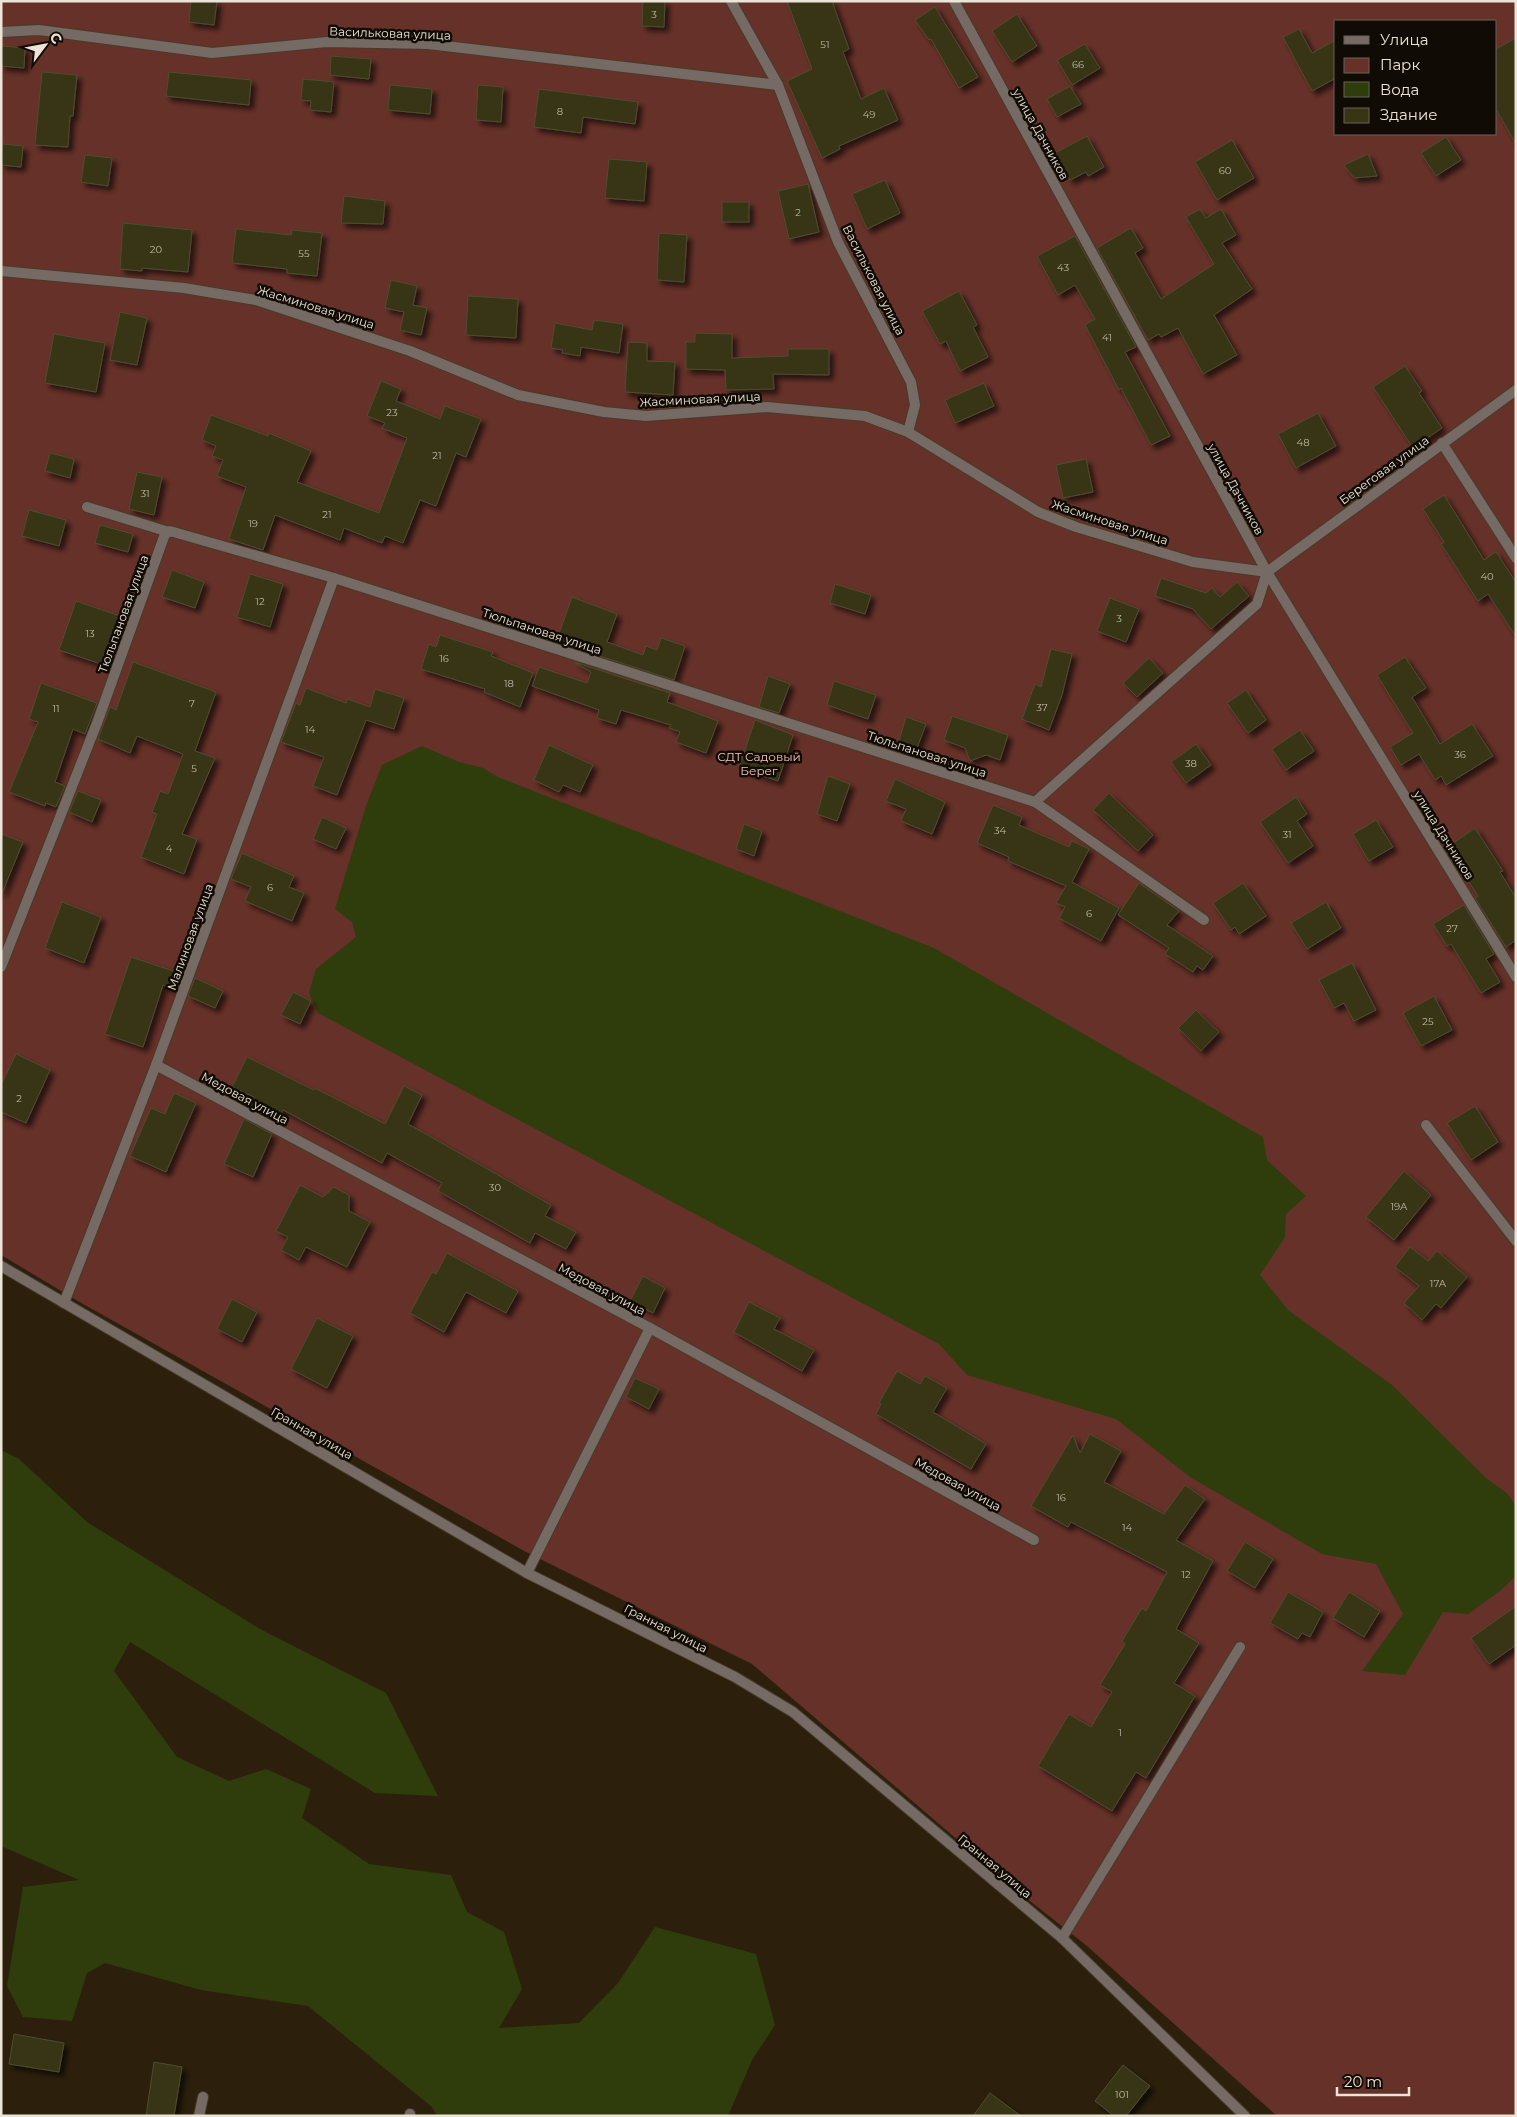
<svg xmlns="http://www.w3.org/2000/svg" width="1517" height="2117" font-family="Montserrat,sans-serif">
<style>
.green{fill:#663128;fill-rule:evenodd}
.water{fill:#2f3d0c}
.building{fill:#383414;stroke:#4f4c34;filter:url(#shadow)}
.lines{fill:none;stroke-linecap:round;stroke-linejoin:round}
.service-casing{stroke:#473b28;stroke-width:12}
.minor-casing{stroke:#473b28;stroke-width:12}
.service{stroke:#756a64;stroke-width:10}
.minor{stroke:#756a64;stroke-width:10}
.labels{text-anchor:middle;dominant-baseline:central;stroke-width:5;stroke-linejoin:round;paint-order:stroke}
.number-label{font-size:10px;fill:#bfb8a6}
.street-label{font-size:12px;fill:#ece4d7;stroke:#100b04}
.park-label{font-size:12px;fill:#f7c3b9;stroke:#100b04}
</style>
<defs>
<filter id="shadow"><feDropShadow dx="4.5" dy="4.5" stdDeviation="2.5" flood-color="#0009"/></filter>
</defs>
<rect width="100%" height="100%" fill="#2c200c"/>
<!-- green -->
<path class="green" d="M1,1H1516V2116H1277L1087,1946L1021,1894L752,1664L526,1552L83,1304L1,1255ZM1336,21H1496V134H1336Z"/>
<!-- water -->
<g class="water">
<polygon points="422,746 459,762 483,768 498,777 934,948 1263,1137 1267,1160 1306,1196 1286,1214 1285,1237 1260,1275 1288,1310 1392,1385 1486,1478 1507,1493 1516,1506 1516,1576 1500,1591 1468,1614 1443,1612 1405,1675 1362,1671 1403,1614 1376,1564 1322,1554 1190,1477 1116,1419 967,1375 939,1344 318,1013 309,993 316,969 356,937 352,922 335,909 366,806 382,765"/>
<polygon points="1,1450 19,1459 87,1522 260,1629 386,1693 438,1796 375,1793 130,1642 114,1671 177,1757 229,1781 266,1769 311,1789 302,1818 369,1864 451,1875 467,1912 504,1932 522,1989 499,2028 579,2023 618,1983 655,1927 756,1954 775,2025 752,2060 728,2116 437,2116 432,2107 308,2006 201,1990 105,1963 87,1973 72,2021 23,2017 7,1986 23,1887 79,1880 1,1846"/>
</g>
<!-- building -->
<g class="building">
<polygon points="191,1 217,1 214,25 189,22"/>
<polygon points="643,1 665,1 664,27 642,26"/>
<polygon points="787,1 832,1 849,49 843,52 861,99 884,88 898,120 839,146 840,149 822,158 787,81 812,69"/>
<polygon points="935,7 978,77 959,88 931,39 929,40 915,20"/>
<polygon points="1017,14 1037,46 1012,62 992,31"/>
<polygon points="1299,29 1312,53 1336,40 1336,78 1312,91 1283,37"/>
<polygon points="1516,38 1516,144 1496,109 1496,49"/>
<polygon points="1085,44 1100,68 1072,85 1057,60"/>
<polygon points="1,46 25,48 24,68 1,66"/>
<polygon points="331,56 371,59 369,79 330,75"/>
<polygon points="42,72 77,75 73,116 70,116 68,147 35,145"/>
<polygon points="169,72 251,80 249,105 166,96"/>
<polygon points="303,79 334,82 331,112 310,110 311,101 301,100"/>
<polygon points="390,85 432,89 430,114 388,110"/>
<polygon points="478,85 503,87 501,122 476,120"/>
<polygon points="1070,86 1081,104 1057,117 1047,99"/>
<polygon points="539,89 638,102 635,124 583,117 581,133 534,127"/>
<polygon points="1087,136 1104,167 1088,176 1086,172 1070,180 1055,153"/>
<polygon points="1446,137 1461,160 1436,176 1421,153"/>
<polygon points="1232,140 1254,178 1217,200 1195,162"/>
<polygon points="2,144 23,146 21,167 1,165"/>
<polygon points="1368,154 1377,176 1354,178 1344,165"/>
<polygon points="85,155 112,158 108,186 81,182"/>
<polygon points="609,159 647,162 644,201 605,198"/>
<polygon points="885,180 900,213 867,229 852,194"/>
<polygon points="808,184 819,232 789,239 778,191"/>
<polygon points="344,196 385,201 383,224 341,223"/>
<rect x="722" y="202" width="27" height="20"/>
<polygon points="1200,209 1206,218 1221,209 1236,235 1222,243 1252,289 1214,315 1237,355 1203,374 1178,328 1161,337 1159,334 1148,340 1097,248 1131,228 1143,248 1135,253 1161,299 1214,264 1186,217"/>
<polygon points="123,223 192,230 188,272 142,268 142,271 120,269"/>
<polygon points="236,229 291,235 292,230 322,233 317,276 287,273 287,269 232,263"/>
<polygon points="659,233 687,235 684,282 657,280"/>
<polygon points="1075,236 1136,347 1125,352 1170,436 1151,445 1121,388 1119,390 1085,325 1095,319 1075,285 1058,295 1037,256"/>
<polygon points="391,280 417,286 413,305 427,308 421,335 400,330 404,312 385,308"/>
<polygon points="959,291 977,325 973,327 988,357 960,371 946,341 940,344 922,311"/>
<polygon points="468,296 518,299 516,338 466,335"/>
<polygon points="120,312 147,318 137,365 110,360"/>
<polygon points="594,320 623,324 619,353 581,347 580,356 562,353 563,350 551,348 555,323 592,330"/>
<polygon points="695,333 732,334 732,358 788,356 788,349 829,349 829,375 773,374 774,389 726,390 725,370 686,369 686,342 695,342"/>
<polygon points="54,334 105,343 96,392 45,383"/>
<polygon points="628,342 647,343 647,361 675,362 673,395 625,392"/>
<polygon points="1405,366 1422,391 1419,393 1442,428 1413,448 1373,387"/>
<polygon points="381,381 401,389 396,401 440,419 445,406 481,419 466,457 456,453 436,506 420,500 403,543 385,536 382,543 344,528 340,540 275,515 263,550 229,539 246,487 217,476 223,460 212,456 216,446 202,440 211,415 268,436 269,433 311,451 297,482 379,513 407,438 382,428 385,423 367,416"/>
<polygon points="984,383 994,406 955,423 945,400"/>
<polygon points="1318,413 1336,446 1296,468 1278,434"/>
<polygon points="50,453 74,459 70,478 45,471"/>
<polygon points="1086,459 1093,492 1063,498 1056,465"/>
<polygon points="137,472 162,477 154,515 129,509"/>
<polygon points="1444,495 1484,560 1496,552 1516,582 1516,637 1488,594 1478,601 1441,544 1444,542 1423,509"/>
<polygon points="29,510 66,520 59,546 22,536"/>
<polygon points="100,525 133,534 128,552 95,543"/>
<polygon points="172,570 204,582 195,608 162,597"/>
<polygon points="250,574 283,584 270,627 237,617"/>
<polygon points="1161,578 1206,593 1212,588 1220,597 1237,582 1249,596 1211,629 1193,609 1155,596"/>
<polygon points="835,584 871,595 865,614 830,603"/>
<polygon points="572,597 617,614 607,642 643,655 646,646 657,650 661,638 685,646 674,680 556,642"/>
<polygon points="1110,598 1139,609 1126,642 1097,631"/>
<polygon points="76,601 120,616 104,665 59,650"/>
<polygon points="440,635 493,652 491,656 533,673 520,707 484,692 485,689 421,669 429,644 436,647"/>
<polygon points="1051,649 1072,654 1062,695 1049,730 1022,719 1035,684 1041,687"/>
<polygon points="1405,657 1426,688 1412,697 1440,744 1472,724 1493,756 1446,785 1441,776 1435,780 1419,754 1401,765 1390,747 1413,733 1377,675"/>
<polygon points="1149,658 1163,673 1137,697 1123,683"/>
<polygon points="133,662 216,692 195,751 215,758 182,834 197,839 184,874 141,857 157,814 152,812 160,791 168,794 183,754 137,736 130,753 98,739 110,707 116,710"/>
<polygon points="574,662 670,693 667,702 718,721 706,753 676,742 680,732 669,728 671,725 621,710 616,724 597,718 599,710 532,686 539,667 587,683 591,672"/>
<polygon points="768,676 790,684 779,713 759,707"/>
<polygon points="834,681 876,695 868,719 827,705"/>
<polygon points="41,683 97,703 85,734 73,729 55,782 65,786 56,807 46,803 45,806 9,792 38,722 29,719"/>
<polygon points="306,688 346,703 347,699 370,707 375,689 404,698 394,729 366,720 337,795 313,786 324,757 281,742 296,703 300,705"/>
<polygon points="1246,690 1266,720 1248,733 1227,703"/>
<polygon points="952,716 1008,735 1000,760 986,755 970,761 965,748 944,740"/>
<polygon points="906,717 926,724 917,748 899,741"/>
<polygon points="755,720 793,735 778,781 739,768"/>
<polygon points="1300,730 1314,751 1286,770 1272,749"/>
<polygon points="1196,744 1211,765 1186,783 1171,762"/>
<polygon points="549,745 593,765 580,792 563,785 559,792 534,780"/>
<polygon points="828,776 850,784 837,821 817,814"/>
<polygon points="895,779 945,802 932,834 901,821 906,809 886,801"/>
<polygon points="78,791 101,800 92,822 69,812"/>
<polygon points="1109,793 1153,835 1138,851 1093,810"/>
<polygon points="1296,797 1307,814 1297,821 1313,846 1288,863 1260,822"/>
<polygon points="993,805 1022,817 1019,825 1069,847 1072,841 1089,849 1072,882 1119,908 1101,941 1059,918 1065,907 1056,903 1066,886 1008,861 1009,857 977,843"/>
<polygon points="322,817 346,828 336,849 313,839"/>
<polygon points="1376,820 1393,847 1369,861 1353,834"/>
<polygon points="744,824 762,831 754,856 736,849"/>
<polygon points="1475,828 1503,871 1500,872 1516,898 1516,940 1506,947 1475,898 1478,896 1465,876 1470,872 1452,844"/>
<polygon points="1,834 23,842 2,893 1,893"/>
<polygon points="242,853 294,876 289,887 304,893 292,921 245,901 251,887 231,879"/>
<polygon points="1139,883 1179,911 1167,925 1213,956 1203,970 1197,966 1193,972 1165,954 1169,948 1118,915"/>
<polygon points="1243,883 1266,916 1239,934 1235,927 1231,930 1213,903"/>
<polygon points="62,902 101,917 84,963 45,948"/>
<polygon points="1326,902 1341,928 1307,949 1291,923"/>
<polygon points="1464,905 1494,954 1486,959 1500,982 1481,993 1451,944 1447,946 1433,924"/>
<polygon points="131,957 182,974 176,991 163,985 143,1047 105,1034"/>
<polygon points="1352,963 1376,1010 1354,1021 1344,1003 1334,1008 1319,980"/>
<polygon points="195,978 223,991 215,1008 188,996"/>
<polygon points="293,992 311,1001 300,1024 281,1015"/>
<polygon points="1434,996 1452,1030 1421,1046 1403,1013"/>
<polygon points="1196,1010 1219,1032 1201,1051 1178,1028"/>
<polygon points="16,1054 50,1070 26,1123 1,1112 1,1085"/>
<polygon points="247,1057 314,1090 315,1088 385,1124 404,1086 422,1095 408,1124 551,1205 545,1216 576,1232 566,1249 535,1233 530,1243 438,1191 442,1183 387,1153 382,1163 283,1110 278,1122 249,1107 254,1097 232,1087"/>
<polygon points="174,1093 196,1103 166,1172 130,1156 151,1108 165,1114"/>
<polygon points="1475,1106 1498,1142 1471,1160 1447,1123"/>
<polygon points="244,1119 272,1134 253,1177 224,1164"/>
<polygon points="1404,1171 1431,1195 1394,1240 1366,1217"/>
<polygon points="300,1185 323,1197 334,1187 349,1195 349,1211 370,1222 347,1267 306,1247 299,1260 281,1250 288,1237 276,1231"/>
<polygon points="1410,1247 1428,1261 1437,1251 1467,1277 1441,1308 1436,1304 1422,1320 1404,1303 1419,1286 1395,1267"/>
<polygon points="447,1253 518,1291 506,1313 466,1292 444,1332 410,1313 432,1272 436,1274"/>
<polygon points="643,1276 665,1288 653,1313 630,1301"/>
<polygon points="232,1299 257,1312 242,1342 217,1329"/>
<polygon points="749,1302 780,1318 774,1329 814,1350 802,1371 734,1332"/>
<polygon points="317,1318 353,1336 327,1388 291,1369"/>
<polygon points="897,1371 920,1384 925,1376 947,1388 933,1412 986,1444 971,1469 876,1414 881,1404 879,1403"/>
<polygon points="635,1378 659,1389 649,1409 626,1397"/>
<polygon points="1090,1434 1121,1451 1104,1482 1164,1514 1185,1485 1205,1499 1176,1540 1213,1561 1176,1629 1199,1643 1174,1683 1195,1696 1146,1778 1136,1772 1112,1811 1038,1766 1069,1714 1091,1727 1112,1692 1100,1685 1125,1644 1122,1641 1142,1608 1146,1611 1167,1572 1071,1522 1068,1527 1031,1506 1073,1435 1080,1453"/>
<polygon points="1245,1542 1273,1559 1255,1588 1227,1571"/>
<polygon points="1288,1592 1323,1612 1310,1637 1302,1633 1298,1639 1270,1623"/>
<polygon points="1349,1592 1380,1611 1364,1637 1333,1618"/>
<polygon points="1516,1606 1516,1645 1489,1664 1471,1638"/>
<polygon points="14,2034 64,2043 59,2072 9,2064"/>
<polygon points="154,2062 182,2067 174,2116 146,2116"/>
<polygon points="1123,2065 1150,2086 1126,2116 1114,2116 1095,2101"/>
<polygon points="990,2093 1021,2116 973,2116"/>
</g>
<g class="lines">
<defs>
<g id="service">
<polyline points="87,507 169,532"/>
<polyline points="1035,802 1204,920"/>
<polyline points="1426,1125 1516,1241"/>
<polyline points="527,1573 650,1328"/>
<polyline points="1062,1938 1240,1647"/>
</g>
<g id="minor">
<polyline points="731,1 778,85 838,242 911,382 915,405 908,432"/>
<polyline points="954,1 1267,572 1516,977"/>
<polyline points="1,32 39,30 212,53 327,42 428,44 778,85"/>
<polyline points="1,271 184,288 256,300 410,351 518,395 604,412 646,416 767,407 865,416 908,432 1038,512 1076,527 1193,562 1267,572"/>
<polyline points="1442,443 1516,558"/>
<polyline points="1267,572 1516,390"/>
<polyline points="1,967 97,723 165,534 170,531 334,578 1035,802 1257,604 1267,572"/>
<polyline points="156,1065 650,1328 1034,1540"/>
<polyline points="1,1266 527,1573 735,1677 793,1712 1062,1938 1245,2116"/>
<polyline points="64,1303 156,1065 334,578"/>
<polyline points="199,2116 203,2097"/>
<polyline points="410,2116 410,2114"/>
</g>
</defs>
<!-- service casing -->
<use href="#service" class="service-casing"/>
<!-- minor casing -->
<use href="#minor" class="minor-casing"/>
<!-- service -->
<use href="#service" class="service"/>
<!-- minor -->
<use href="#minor" class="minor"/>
</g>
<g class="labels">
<!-- number labels -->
<g class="number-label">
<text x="654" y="14">3</text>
<text x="825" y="44">51</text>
<text x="1078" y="64">66</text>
<text x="560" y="111">8</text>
<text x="869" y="114">49</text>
<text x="1225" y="170">60</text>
<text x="798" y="212">2</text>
<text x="156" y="249">20</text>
<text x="304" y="253">55</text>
<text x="1063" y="267">43</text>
<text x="1107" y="337">41</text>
<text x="392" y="412">23</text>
<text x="1303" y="442">48</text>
<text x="437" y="455">21</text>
<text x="145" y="493">31</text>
<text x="327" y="514">21</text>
<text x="253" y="523">19</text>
<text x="1487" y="576">40</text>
<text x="260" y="601">12</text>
<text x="1119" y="618">3</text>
<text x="90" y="633">13</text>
<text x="444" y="658">16</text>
<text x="509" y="683">18</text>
<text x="192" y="703">7</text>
<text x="1042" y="707">37</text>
<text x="56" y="708">11</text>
<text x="310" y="729">14</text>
<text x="1460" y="754">36</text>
<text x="1191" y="763">38</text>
<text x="194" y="768">5</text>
<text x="1000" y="830">34</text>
<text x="1287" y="834">31</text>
<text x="169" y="848">4</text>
<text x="270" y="887">6</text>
<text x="1089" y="913">6</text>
<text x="1452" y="928">27</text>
<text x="1428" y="1021">25</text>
<text x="19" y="1098">2</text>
<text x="495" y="1187">30</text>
<text x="1399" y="1206">19А</text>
<text x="1438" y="1283">17А</text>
<text x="1061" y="1497">16</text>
<text x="1127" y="1527">14</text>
<text x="1186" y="1574">12</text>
<text x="1120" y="1732">1</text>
<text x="1122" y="2094">101</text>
</g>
<!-- street labels -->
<g class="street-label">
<text transform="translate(390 33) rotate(2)">Васильковая улица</text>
<text transform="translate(1041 134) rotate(61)">улица Дачников</text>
<text transform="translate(874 280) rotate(63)">Васильковая улица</text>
<text transform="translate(316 307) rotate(17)">Жасминовая улица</text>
<text transform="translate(700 399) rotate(-3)">Жасминовая улица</text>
<text transform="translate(1384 470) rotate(-36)">Береговая улица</text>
<text transform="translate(1236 489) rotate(61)">улица Дачников</text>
<text transform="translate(1110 522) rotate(18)">Жасминовая улица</text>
<text transform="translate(123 614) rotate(-70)">Тюльпановая улица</text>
<text transform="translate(542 631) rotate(18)">Тюльпановая улица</text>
<text transform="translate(927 754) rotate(18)">Тюльпановая улица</text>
<text transform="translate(1444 835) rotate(58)">улица Дачников</text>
<text transform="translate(190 937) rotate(-70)">Малиновая улица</text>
<text transform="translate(245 1098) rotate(28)">Медовая улица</text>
<text transform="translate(602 1289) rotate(28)">Медовая улица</text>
<text transform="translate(312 1433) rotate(30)">Гранная улица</text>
<text transform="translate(958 1484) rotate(29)">Медовая улица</text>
<text transform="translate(666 1628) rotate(27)">Гранная улица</text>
<text transform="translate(995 1866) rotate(40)">Гранная улица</text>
</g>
<!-- park labels -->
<g class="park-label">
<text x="759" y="756">СДТ Садовый<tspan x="759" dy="14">Берег</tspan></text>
</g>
</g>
<!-- border -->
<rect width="1517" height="2117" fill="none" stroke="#ece4d7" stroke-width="5"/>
<!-- legend -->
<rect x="1334" y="20" width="162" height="115" fill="#100b04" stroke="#686258"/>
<rect x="1344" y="36" width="25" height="8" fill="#756a64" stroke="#686258"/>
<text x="1380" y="45" font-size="15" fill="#ece4d7">Улица</text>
<rect x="1344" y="58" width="25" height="15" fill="#663128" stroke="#686258"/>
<text x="1380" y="70" font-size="15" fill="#ece4d7">Парк</text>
<rect x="1344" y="82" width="25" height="15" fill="#2f3d0c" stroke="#686258"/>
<text x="1380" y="95" font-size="15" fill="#ece4d7">Вода</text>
<rect x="1344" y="108" width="25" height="15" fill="#383414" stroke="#686258"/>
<text x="1380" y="120" font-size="15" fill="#ece4d7">Здание</text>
<!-- north arrow -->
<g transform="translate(45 45) rotate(58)" stroke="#100b04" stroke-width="4" paint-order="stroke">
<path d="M0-4L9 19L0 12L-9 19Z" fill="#ece4d7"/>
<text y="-8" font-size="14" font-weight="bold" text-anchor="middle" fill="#ece4d7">С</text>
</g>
<!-- scale -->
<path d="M1337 2087v8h72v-8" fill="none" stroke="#ece4d7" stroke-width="2.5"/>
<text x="1344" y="2087" font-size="15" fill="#ece4d7" stroke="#100b04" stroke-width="4" paint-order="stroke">20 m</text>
</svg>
